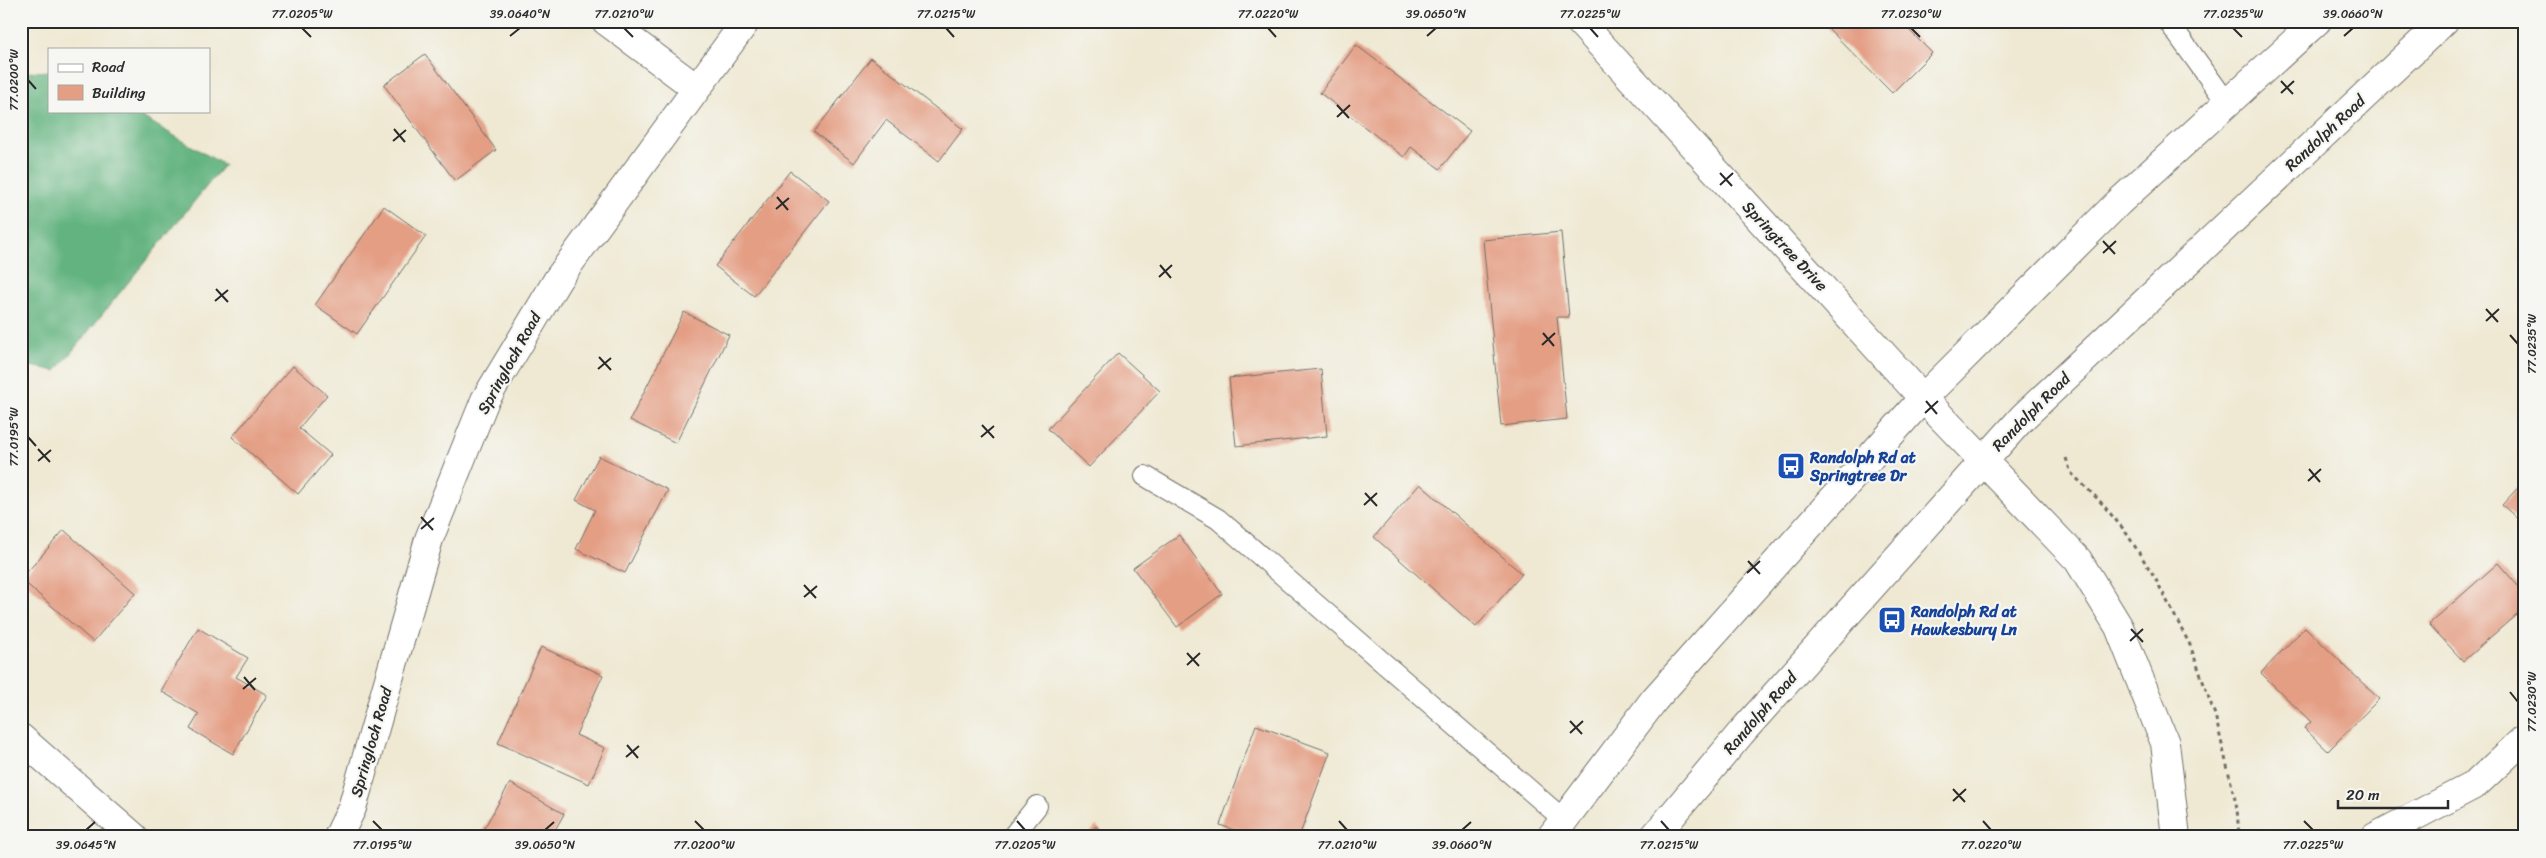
<svg xmlns="http://www.w3.org/2000/svg" width="2546" height="858" font-family="Sriracha,sans-serif">
<style>
.forest{fill:#62b37f;stroke:#466f55}
.building{fill:#e49e84}
.lines{fill:none;stroke-linecap:round;stroke-linejoin:round}
.lane-casing{stroke:#706e66;stroke-width:22}
.street-casing{stroke:#706e66;stroke-width:30}
.primary-casing{stroke:#706e66;stroke-width:30}
.path{stroke:#706e66;stroke-width:3;stroke-dasharray:4 4;stroke-linecap:butt}
.lane{stroke:#fff;stroke-width:20}
.street{stroke:#fff;stroke-width:28}
.primary{stroke:#fff;stroke-width:28}
.ticks{fill:none;stroke:#2b2b2b;stroke-width:2}
.labels{text-anchor:middle;dominant-baseline:central;stroke-width:4.5;stroke-linejoin:round;paint-order:stroke}
.street-label{font-size:16px;fill:#2b2b2b;stroke:#f6f6f2}
.transit-label{font-size:16px;font-weight:bold;fill:#164399;stroke:#f6f6f2;text-anchor:start}
.neatline{fill:none;stroke:#2b2b2b;stroke-width:2}
.ticks-label{font-size:12px;text-anchor:middle;fill:#2b2b2b}
</style>
<rect width="100%" height="100%" fill="#f6f6f2"/>
<filter id="ink" filterUnits="userSpaceOnUse"><feTurbulence type="fractalNoise" baseFrequency=".02" numOctaves="2"/><feDisplacementMap in="SourceGraphic" scale="10" xChannelSelector="R" yChannelSelector="G"/><feConvolveMatrix kernelMatrix="1 2 1 2 8 2 1 2 1" color-interpolation-filters="sRGB"/></filter>
<filter id="wash" filterUnits="userSpaceOnUse"><feTurbulence type="fractalNoise" baseFrequency=".0096" numOctaves="4" result="noise"/><feDisplacementMap in="SourceGraphic" scale="20" xChannelSelector="R" yChannelSelector="G"/><feGaussianBlur stdDeviation="1.12" result="paint"/><feColorMatrix in="noise" values="0 0 0 0 0 0 0 0 0 0 0 0 0 0 0 0 0 1.4 0 .05"/><feComposite in="paint" operator="in"/></filter>
<g filter="url(#wash)">
<rect width="100%" height="100%" fill="#efe9d3"/>
<!-- forest -->
<polygon class="forest" points="49,71 49,111 132,111 224,165 56,371 21,364 21,73"/>
<g id="blocks">
<!-- building -->
<g class="building">
<polygon points="1821,21 1900,21 1932,53 1892,93"/>
<polygon points="1356,45 1470,131 1440,169 1411,147 1404,157 1320,93"/>
<polygon points="425,54 496,150 455,181 384,85"/>
<polygon points="871,58 963,129 939,161 886,120 854,163 814,132"/>
<polygon points="790,171 829,201 754,296 715,266"/>
<polygon points="384,206 426,236 357,334 315,305"/>
<polygon points="1561,232 1569,317 1557,317 1567,419 1501,426 1483,240"/>
<polygon points="684,312 729,335 676,443 630,420"/>
<polygon points="1118,353 1160,391 1089,467 1048,429"/>
<polygon points="293,366 327,395 299,428 331,455 298,494 232,437"/>
<polygon points="1321,369 1327,436 1236,446 1229,378"/>
<polygon points="599,456 668,490 625,573 576,549 595,510 576,500"/>
<polygon points="2525,480 2525,525 2502,505"/>
<polygon points="1420,484 1522,574 1476,627 1374,537"/>
<polygon points="64,530 135,593 93,642 21,579"/>
<polygon points="1179,535 1222,594 1177,627 1133,568"/>
<polygon points="2498,563 2525,594 2525,607 2463,661 2429,624"/>
<polygon points="2305,627 2379,699 2328,751 2304,728 2311,722 2261,673"/>
<polygon points="198,628 248,658 236,677 267,695 233,754 190,729 199,714 161,691"/>
<polygon points="541,647 603,675 576,735 605,748 589,784 498,743"/>
<polygon points="1256,725 1330,752 1299,837 1253,837 1220,825"/>
<polygon points="510,783 564,814 551,837 479,837"/>
<polygon points="1096,826 1108,837 1087,837"/>
</g>
</g>
</g>
<g filter="url(#ink)">
<use href="#blocks" fill-opacity="0" stroke="#706e66" stroke-width="1"/>
<g class="lines">
<defs>
<g id="lane">
<polyline points="2168,21 2227,103"/>
<polyline points="1145,476 1218,519 1564,820"/>
<polyline points="1012,837 1037,806"/>
</g>
<g id="street">
<polyline points="606,21 696,88"/>
<polyline points="1579,21 1923,398 2078,560 2119,627 2165,743 2176,837"/>
<polyline points="21,738 134,837"/>
<polyline points="338,837 352,808 429,539 485,400 558,279 746,21"/>
<polyline points="2375,837 2476,784 2525,738"/>
</g>
<g id="primary">
<polyline points="1551,837 1654,700 1923,398 2118,203 2317,21"/>
<polyline points="1654,837 1741,733 2023,417 2444,21"/>
</g>
</defs>
<!-- lane casing -->
<use href="#lane" class="lane-casing"/>
<!-- street casing -->
<use href="#street" class="street-casing"/>
<!-- primary casing -->
<use href="#primary" class="primary-casing"/>
<!-- path -->
<polyline class="path" points="2066,458 2071,473 2098,499 2125,531 2154,576 2190,645 2215,715 2237,808 2239,837"/>
<!-- lane -->
<use href="#lane" class="lane"/>
<!-- street -->
<use href="#street" class="street"/>
<!-- primary -->
<use href="#primary" class="primary"/>
</g>
</g>
<!-- ticks -->
<path class="ticks" d="M302,28L311,37M624,28L633,37M946,28L954,37M1268,28L1276,37M1590,28L1598,37M1911,28L1920,37M2233,28L2242,37M510,36L520,28M1427,36L1436,28M2344,36L2353,28M28,80L36,89M2281,81L2293,94M2281,93L2294,81M1337,105L1349,118M1337,117L1350,105M394,129L405,142M393,141L406,130M1720,173L1732,186M1720,185L1733,173M777,197L788,210M776,209L789,198M2103,241L2115,254M2103,253L2116,241M1160,265L1171,278M1159,277L1172,265M216,289L228,302M215,301L228,290M2486,309L2498,322M2486,321L2499,309M1543,333L1554,346M2510,335L2518,344M1542,345L1555,333M599,357L611,370M598,369L611,358M1926,401L1937,414M1925,413L1938,401M982,425L994,438M28,437L36,446M981,437L994,426M38,449L50,462M38,461L51,450M2309,469L2320,482M2308,481L2321,469M1365,493L1377,506M1364,505L1377,493M421,517L433,530M421,529L434,518M1748,561L1760,574M1747,573L1760,561M804,585L816,598M804,597L817,586M2131,629L2143,642M2130,641L2143,629M1187,653L1199,666M1187,665L1200,653M244,677L255,690M243,689L256,678M2510,692L2518,702M1570,721L1582,734M1570,733L1583,721M627,745L638,758M626,757L639,746M1953,789L1965,802M1953,801L1966,789M373,821L382,830M695,821L704,830M1017,821L1025,830M1339,821L1347,830M1661,821L1669,830M1983,821L1991,830M2304,821L2313,830M86,830L95,822M545,830L554,822M1462,830L1471,822"/>
<!-- icons -->
<defs>
<symbol id="bus-square" viewBox="-11 -11 22 22"><rect x="-9" y="-9" width="18" height="18" rx="4" fill="#1a4fb4" stroke="#f6f6f2"/><path d="M-5-6H5V4H4V6H2V4H-2V6H-4V4H-5ZM-3.5-4V0h7V-4ZM-3.5 1.2v1.5H-2V1.2ZM2 1.2v1.5H3.5V1.2Z" fill="#fff"/></symbol>
</defs>
<g fill-rule="evenodd">
<use href="#bus-square" x="1775" y="450" width="32" height="32"/>
<use href="#bus-square" x="1876" y="604" width="32" height="32"/>
</g>
<g class="labels">
<!-- street labels -->
<g class="street-label">
<text transform="translate(2325 133) rotate(-43)">Randolph Road</text>
<text transform="translate(1785 246) rotate(47)">Springtree Drive</text>
<text transform="translate(509 363) rotate(-61)">Springloch Road</text>
<text transform="translate(2031 412) rotate(-45)">Randolph Road</text>
<text transform="translate(1760 713) rotate(-49)">Randolph Road</text>
<text transform="translate(371 742) rotate(-74)">Springloch Road</text>
</g>
<!-- transit labels -->
<g class="transit-label">
<text x="1810" y="457">Randolph Rd at<tspan x="1810" dy="18">Springtree Dr</tspan></text>
<text x="1911" y="611">Randolph Rd at<tspan x="1911" dy="18">Hawkesbury Ln</tspan></text>
</g>
</g>
<!-- margin -->
<rect width="2546" height="858" fill="none" stroke="#f6f6f2" stroke-width="55"/>
<!-- legend -->
<rect x="48" y="48" width="162" height="65" fill="#f6f6f2" stroke="#a5a5a2"/>
<rect x="58" y="64" width="25" height="8" fill="#ffffff" stroke="#a5a5a2"/>
<text x="92" y="72" font-size="15" fill="#2b2b2b">Road</text>
<rect x="58" y="85" width="25" height="15" fill="#e49e84" stroke="#a5a5a2"/>
<text x="92" y="98" font-size="15" fill="#2b2b2b">Building</text>
<!-- scale -->
<path d="M2338 800v8h110v-8" fill="none" stroke="#2b2b2b" stroke-width="2.5"/>
<text x="2346" y="800" font-size="15" fill="#2b2b2b" stroke="#f6f6f2" stroke-width="4" paint-order="stroke">20 m</text>
<rect x="28" y="28" width="2490" height="802" class="neatline"/>
<g class="ticks-label">
<text x="302" y="18">77.0205°W</text>
<text x="520" y="18">39.0640°N</text>
<text x="624" y="18">77.0210°W</text>
<text x="946" y="18">77.0215°W</text>
<text x="1268" y="18">77.0220°W</text>
<text x="1436" y="18">39.0650°N</text>
<text x="1590" y="18">77.0225°W</text>
<text x="1911" y="18">77.0230°W</text>
<text x="2233" y="18">77.0235°W</text>
<text x="2353" y="18">39.0660°N</text>
<text transform="translate(14 80) rotate(-90)" y="4">77.0200°W</text>
<text transform="translate(2532 344) rotate(-90)" y="4">77.0235°W</text>
<text transform="translate(14 437) rotate(-90)" y="4">77.0195°W</text>
<text transform="translate(2532 702) rotate(-90)" y="4">77.0230°W</text>
<text x="86" y="849">39.0645°N</text>
<text x="382" y="849">77.0195°W</text>
<text x="545" y="849">39.0650°N</text>
<text x="704" y="849">77.0200°W</text>
<text x="1025" y="849">77.0205°W</text>
<text x="1347" y="849">77.0210°W</text>
<text x="1462" y="849">39.0660°N</text>
<text x="1669" y="849">77.0215°W</text>
<text x="1991" y="849">77.0220°W</text>
<text x="2313" y="849">77.0225°W</text>
</g>
</svg>
